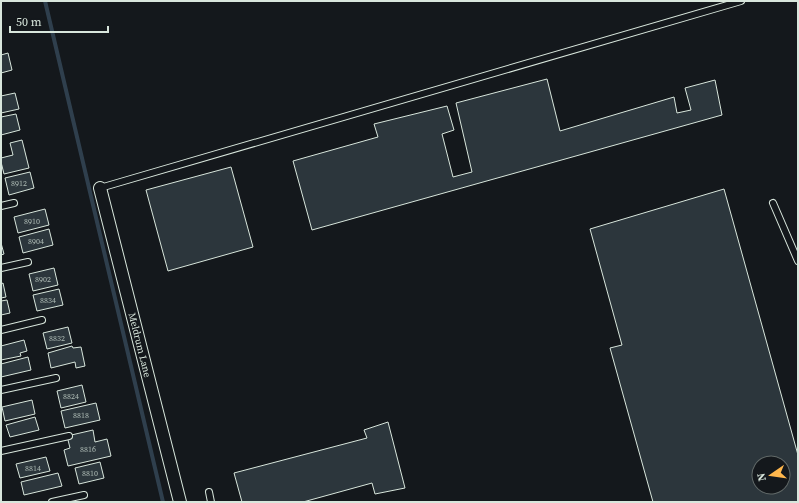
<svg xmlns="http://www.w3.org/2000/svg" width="799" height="503" font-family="'Source Serif 4',serif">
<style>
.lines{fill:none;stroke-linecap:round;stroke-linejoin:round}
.stream{stroke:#2f3f4d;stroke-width:4}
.building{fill:#2c363c;stroke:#d8e6dc;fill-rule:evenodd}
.lane-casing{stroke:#d8e6dc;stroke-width:8}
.street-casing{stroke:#d8e6dc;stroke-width:14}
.lane{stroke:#14181c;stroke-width:6}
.street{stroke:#14181c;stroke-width:12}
.labels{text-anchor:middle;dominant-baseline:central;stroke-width:3;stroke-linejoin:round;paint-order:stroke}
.number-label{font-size:8px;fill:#adbab4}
.street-label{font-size:10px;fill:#d8e6dc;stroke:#14181c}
</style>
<rect width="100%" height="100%" fill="#14181c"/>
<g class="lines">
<!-- stream -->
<polyline class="stream" points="45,1 163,502"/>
</g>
<!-- building -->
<g class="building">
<polygon points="8,53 12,70 1,73 1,55"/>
<polygon points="547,79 560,131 674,97 677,113 691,110 685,88 715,80 722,115 312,230 293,161 378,137 374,124 447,106 454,130 442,134 453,177 472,172 456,103"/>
<polygon points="15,93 19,109 1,113 1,96"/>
<polygon points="16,114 20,130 1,135 1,117"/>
<polygon points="22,140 29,168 4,174 1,162 1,158 13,155 10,143"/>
<polygon points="231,167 253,247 168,271 146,190"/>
<polygon points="30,172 34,188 9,195 5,178"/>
<path d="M724,189L798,455V502H653L610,348L622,345L590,229ZM759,463H783V487H759Z"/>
<polygon points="45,209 49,225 18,233 14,217"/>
<polygon points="49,229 53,245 23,253 19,237"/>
<polygon points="1,243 4,254 1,255"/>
<polygon points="54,268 58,285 33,291 29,274"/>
<polygon points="3,283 6,297 1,298 1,284"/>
<polygon points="59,289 63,305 37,311 33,295"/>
<polygon points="7,300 10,313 1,315 1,301"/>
<polygon points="68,327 72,343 47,349 43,333"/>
<polygon points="24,340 27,351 20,353 21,356 1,360 1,346"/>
<polygon points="72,346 73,348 81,347 85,366 76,368 75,362 51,368 48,353"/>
<polygon points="28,357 31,370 1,377 1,364"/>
<polygon points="82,385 86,402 61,408 57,391"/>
<polygon points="32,400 35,414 5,421 2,407"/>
<polygon points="96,403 100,420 65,428 61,411"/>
<polygon points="35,417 39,430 10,437 6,425"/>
<polygon points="388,422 405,488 375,494 372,483 303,502 242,502 234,473 367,438 364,430"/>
<polygon points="93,430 95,442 107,439 111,456 68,466 64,450 70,448 67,436"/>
<polygon points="46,457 50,471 20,478 16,464"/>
<polygon points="100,462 104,478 79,484 75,468"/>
<polygon points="58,473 62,486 24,495 21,482"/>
</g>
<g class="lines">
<defs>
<g id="lane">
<polyline points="100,188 741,1"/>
<polyline points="773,203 798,261"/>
<polyline points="1,206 14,203"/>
<polyline points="1,268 28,262"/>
<polyline points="1,330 42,320"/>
<polyline points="1,390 56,378"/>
<polyline points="1,451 69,436"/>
<polyline points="209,492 211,502"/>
<polyline points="52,502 84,495"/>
</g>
<polyline id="street" points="100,188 180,502"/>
</defs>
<!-- lane casing -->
<use href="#lane" class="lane-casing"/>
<!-- street casing -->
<use href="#street" class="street-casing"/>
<!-- lane -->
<use href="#lane" class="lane"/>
<!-- street -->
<use href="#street" class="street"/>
</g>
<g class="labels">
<!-- number labels -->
<g class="number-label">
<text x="19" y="183">8912</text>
<text x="32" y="221">8910</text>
<text x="36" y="241">8904</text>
<text x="43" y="279">8902</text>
<text x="48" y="300">8834</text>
<text x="57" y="338">8832</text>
<text x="71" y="396">8824</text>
<text x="81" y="415">8818</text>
<text x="88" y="449">8816</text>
<text x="33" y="468">8814</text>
<text x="90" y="473">8810</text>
</g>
<!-- street labels -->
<g class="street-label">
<text transform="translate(140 345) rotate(76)">Meldrum Lane</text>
</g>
</g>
<!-- border -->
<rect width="799" height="503" fill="none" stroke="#d8e6dc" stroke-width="4"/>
<!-- north arrow -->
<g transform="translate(771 475) rotate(257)"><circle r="19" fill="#14181c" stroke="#626a69"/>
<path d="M0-3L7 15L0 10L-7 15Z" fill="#ffb74d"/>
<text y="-6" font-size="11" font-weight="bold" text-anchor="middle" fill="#d8e6dc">N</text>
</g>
<!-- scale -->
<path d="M10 26v6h98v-6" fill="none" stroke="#d8e6dc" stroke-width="2"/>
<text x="16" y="26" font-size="12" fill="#d8e6dc" stroke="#14181c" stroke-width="3" paint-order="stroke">50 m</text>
</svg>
